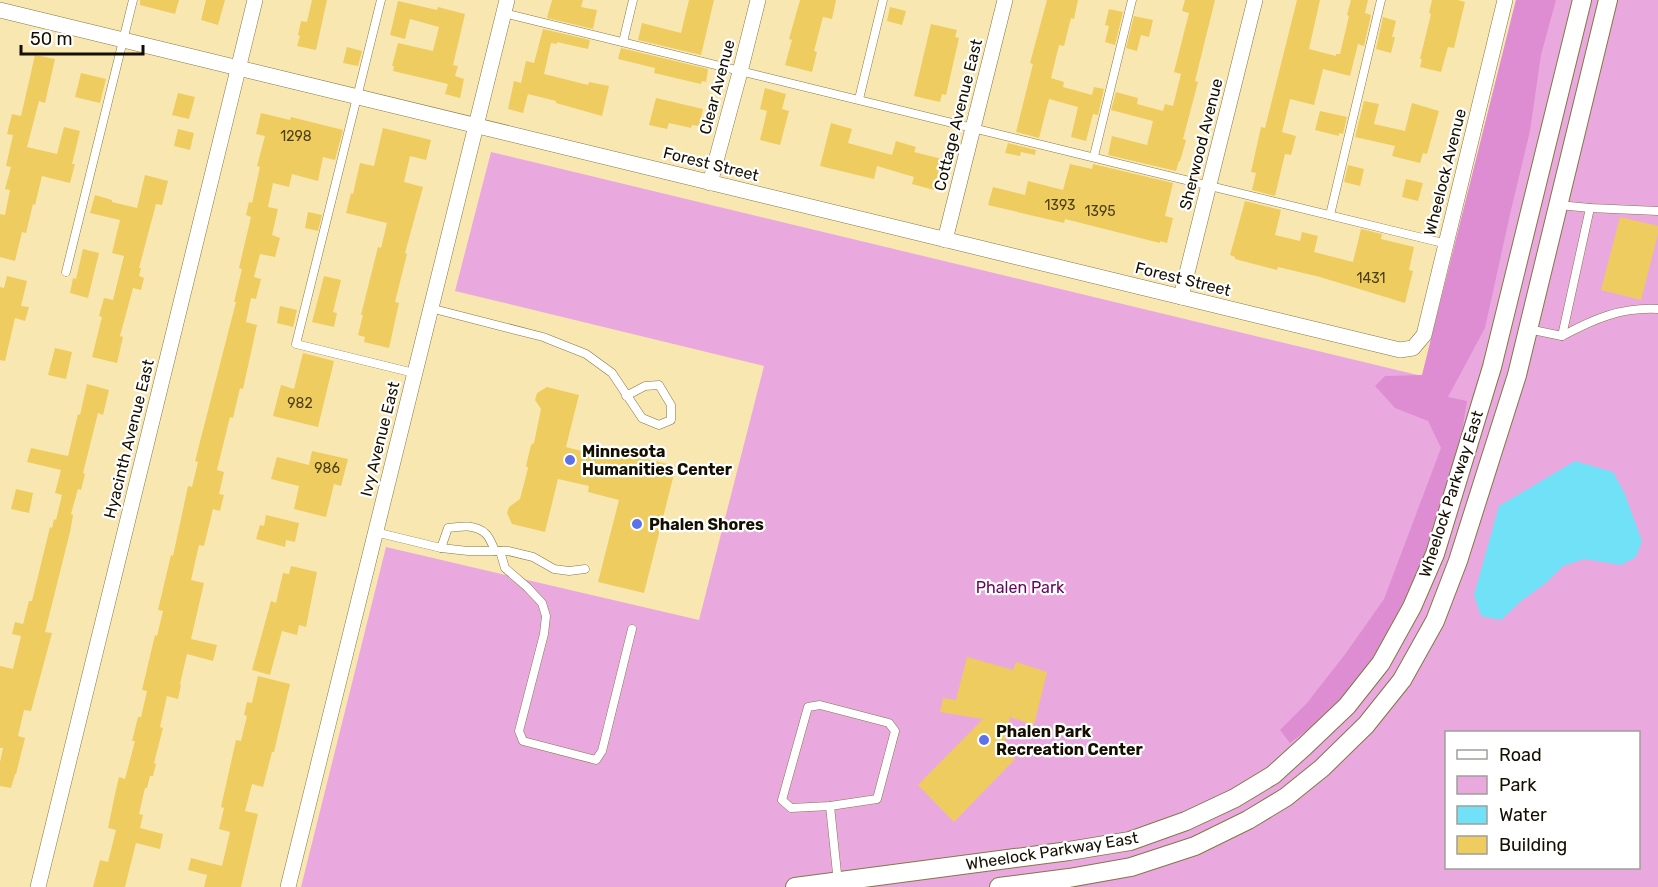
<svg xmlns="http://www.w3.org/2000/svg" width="1658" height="887" font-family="Rubik,sans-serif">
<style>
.green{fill:#e9a9df;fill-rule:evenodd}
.forest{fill:#de8dd3}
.water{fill:#71e1f7}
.building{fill:#eecc5f}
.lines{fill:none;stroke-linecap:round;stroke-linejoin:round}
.service-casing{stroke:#867644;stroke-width:9}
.minor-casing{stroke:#867644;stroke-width:16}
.tertiary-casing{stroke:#867644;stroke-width:20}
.service{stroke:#fff;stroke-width:8}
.minor{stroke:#fff;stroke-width:15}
.tertiary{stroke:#fff;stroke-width:18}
.poi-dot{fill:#5c72e9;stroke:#fff;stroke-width:2}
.labels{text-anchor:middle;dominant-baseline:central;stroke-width:4.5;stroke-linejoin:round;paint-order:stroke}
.number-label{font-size:14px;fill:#4b3e18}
.street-label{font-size:16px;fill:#150f00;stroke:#fff}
.poi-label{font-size:16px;font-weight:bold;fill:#150f00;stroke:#fff;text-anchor:start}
.park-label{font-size:16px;fill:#690062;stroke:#fff}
</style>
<rect width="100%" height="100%" fill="#f9e7b2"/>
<!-- green -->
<path class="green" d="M1516,0H1658V887H301L386,547L699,620L764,366L455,291L491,152L1422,376ZM1446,732H1638V868H1446Z"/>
<!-- forest -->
<polygon class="forest" points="1516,0 1556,0 1541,55 1530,131 1511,210 1485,328 1448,397 1467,401 1462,432 1420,568 1389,631 1355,687 1322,719 1290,743 1280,730 1307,703 1346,653 1384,599 1441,448 1428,421 1395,408 1375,386 1385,376 1422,375"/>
<!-- water -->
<polygon class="water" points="1575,461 1613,472 1624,492 1642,541 1636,557 1621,565 1584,559 1563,566 1547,582 1520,602 1501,620 1481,616 1474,595 1499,506"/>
<!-- building -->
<g class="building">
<polygon points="140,0 179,0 175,14 140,5"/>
<polygon points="206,0 225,0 218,25 201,20"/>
<polygon points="312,0 327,0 316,50 297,46 300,36 298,35 301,21 307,22"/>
<polygon points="552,0 583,0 581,7 597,10 593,29 547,18"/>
<polygon points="689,0 714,0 701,55 638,40 642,23 681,33"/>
<polygon points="800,0 836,0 832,19 823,17 814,51 817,52 812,72 785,65 792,40 789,39"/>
<polygon points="1047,0 1078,0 1074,19 1071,18 1064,46 1059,45 1051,78 1064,82 1063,87 1092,95 1094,87 1104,89 1098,115 1093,114 1086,141 1071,137 1078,107 1049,99 1039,138 1016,132 1033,64 1030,63"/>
<polygon points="1185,0 1215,0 1195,81 1198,82 1183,139 1186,140 1180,161 1179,161 1176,171 1108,155 1112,136 1147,145 1153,121 1111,110 1116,92 1138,98 1137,104 1163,111 1165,104 1173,106 1181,74 1174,72 1189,13 1182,11"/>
<polygon points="1297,0 1320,0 1309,49 1336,56 1336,54 1340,54 1349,16 1347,15 1351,0 1368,0 1365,13 1371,15 1364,46 1358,44 1350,76 1323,69 1314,105 1290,99 1282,132 1296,136 1291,155 1285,154 1275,196 1252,190 1256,173 1251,172 1261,127 1265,128"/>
<polygon points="1432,0 1458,0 1465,2 1454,48 1448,47 1441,72 1420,67 1422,59 1420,59 1431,14 1429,13"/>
<polygon points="398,1 437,10 438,7 465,14 453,65 458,66 455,76 464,79 460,98 445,94 448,84 393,71 394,66 392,66 398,43 433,51 439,27 410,19 405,39 390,35"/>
<polygon points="890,7 906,11 902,25 887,21"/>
<polygon points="1109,9 1123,12 1115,45 1105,42 1109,26 1105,25"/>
<polygon points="1134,16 1153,20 1149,37 1141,35 1137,51 1126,48"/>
<polygon points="1383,17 1396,21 1392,37 1395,37 1391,53 1376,49"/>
<polygon points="931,24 957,30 955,37 959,38 946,95 942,94 940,102 914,96"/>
<polygon points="543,29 590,40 588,49 557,42 557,44 551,43 544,74 588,85 589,82 609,86 602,116 556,103 556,101 528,94 523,113 508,109 514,81 521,83 526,61 534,63"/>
<polygon points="347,47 362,51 358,66 343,63"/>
<polygon points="621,48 708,69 706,82 702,81 701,84 654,73 655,68 618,59"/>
<polygon points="35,55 55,59 45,103 39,101 27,147 57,154 64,127 80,131 72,164 75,164 70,183 42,176 35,205 33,204 26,233 22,232 15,261 0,257 0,214 5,215 10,190 5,189 11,167 6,166 13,135 7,134 12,114 21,116"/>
<polygon points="81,73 106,79 100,103 75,97"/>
<polygon points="765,88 786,94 782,109 789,111 780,145 760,140 767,111 760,109"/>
<polygon points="178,93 195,97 189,119 172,115"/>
<polygon points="656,98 703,109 699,126 692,125 691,128 669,123 667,129 649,125"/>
<polygon points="1364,101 1379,104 1374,124 1405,131 1412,103 1439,111 1427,154 1423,153 1420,163 1392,156 1395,146 1355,137"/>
<polygon points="1320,111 1347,117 1343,134 1339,133 1339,136 1315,130"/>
<polygon points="261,113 290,120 291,117 343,130 335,160 323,157 318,181 292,174 289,187 273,183 268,207 278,209 272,235 280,238 275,257 260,254 254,277 261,279 256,299 251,298 246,322 257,325 243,389 240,388 233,418 230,417 217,470 224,472 219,494 224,495 220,511 213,509 204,546 199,545 191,580 204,583 191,639 217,645 213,661 187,654 180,684 181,685 178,699 167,696 160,727 163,728 154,763 156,764 153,776 150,776 147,788 145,788 139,814 143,815 140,828 163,834 160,849 136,843 125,887 93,887 100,860 108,862 116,830 108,828 115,794 119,777 125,779 135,741 132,741 138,717 141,717 147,691 142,690 155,635 157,636 163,611 158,610 171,555 173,556 188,486 192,487 198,462 195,461 236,302 234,302 242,269 239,268 251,217 246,215 249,202 252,203 260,167 257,166 265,136 256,134"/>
<polygon points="831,123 852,129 848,143 892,155 896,141 916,147 914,152 942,159 934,190 912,184 914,177 877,166 874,179 820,166"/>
<polygon points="383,128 431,140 426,160 410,156 404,182 423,187 405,253 407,254 395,302 399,303 389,348 364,342 365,337 358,335 363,315 361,315 378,247 381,248 387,223 346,213 351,193 353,194 360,163 374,166"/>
<polygon points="178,129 194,133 190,150 174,146"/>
<polygon points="1008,143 1036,150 1035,155 1021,152 1020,156 1005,153"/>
<polygon points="1070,164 1092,169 1093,164 1173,183 1165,216 1173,218 1167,243 1160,241 1160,243 1065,219 1064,223 988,205 993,187 1025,195 1028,181 1063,190"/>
<polygon points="1348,165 1364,169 1360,186 1344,182"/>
<polygon points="145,175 168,181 162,205 156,204 139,268 141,268 139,276 144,278 141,290 133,288 120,336 123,337 117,363 92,357 102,317 99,316 104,298 113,300 124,256 112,253 120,220 90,213 95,195 112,200 112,202 137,208"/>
<polygon points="1406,179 1423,183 1418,201 1402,197"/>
<polygon points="1245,201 1281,210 1275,235 1300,241 1302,232 1318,236 1314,252 1353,262 1361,229 1382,234 1381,239 1414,247 1409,270 1413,271 1405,303 1320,277 1278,267 1277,270 1235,259 1235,257 1230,255"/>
<polygon points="308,212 322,215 318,231 305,228"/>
<polygon points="1620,217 1658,226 1658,234 1641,300 1601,290"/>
<polygon points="83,249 99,253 88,298 70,293 73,278 76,279"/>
<polygon points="7,276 27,281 21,306 29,307 25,321 15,318 5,361 0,360 0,287 4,288"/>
<polygon points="324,276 341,280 333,312 337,313 334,327 312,322"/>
<polygon points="280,306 297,310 293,327 277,323"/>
<polygon points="55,348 72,352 66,379 48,375"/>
<polygon points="303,353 334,361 318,427 273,416 281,385 294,389"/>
<polygon points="87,384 109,390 103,415 98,413 83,473 85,474 81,490 78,489 71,514 73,515 70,532 45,632 52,633 31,711 24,710 18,736 25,738 16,774 15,774 11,788 0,786 0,762 3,748 0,748 0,666 13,669 21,636 12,634 15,622 23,624 29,601 32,601 50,527 52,528 54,519 56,520 62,495 55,493 61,470 27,462 31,448 68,456 78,414 80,415"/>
<polygon points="547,387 579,395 566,447 597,455 598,449 629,457 630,455 676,466 644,593 598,582 619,500 588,492 589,486 558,479 545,532 512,524 507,513 509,507 520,499 528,468 526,466 531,445 534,443 541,409 535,400 537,393"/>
<polygon points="312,451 348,459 341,486 334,484 326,517 294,509 299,486 271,479 277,457 309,465"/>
<polygon points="16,489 33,493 29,513 11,509"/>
<polygon points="266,515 299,523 295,542 286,540 285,547 256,539 260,525 264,526"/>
<polygon points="291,566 317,572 306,627 299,625 297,635 282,631 270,675 252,670 271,601 276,603 283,573 289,574"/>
<polygon points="967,657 1013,670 1016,662 1047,672 1034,725 1010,717 1004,745 1015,759 954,822 918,785 983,719 940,712 943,698 956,700"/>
<polygon points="258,676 290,684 274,752 272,752 263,787 252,784 245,811 258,814 241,887 204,887 207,875 188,870 191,858 222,866 230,832 219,829 224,808 221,807 236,740 241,741 247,716 244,715 247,702 252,703"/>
</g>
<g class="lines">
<defs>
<g id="service">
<polyline points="381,0 296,344 414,373"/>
<polyline points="503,13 1447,244"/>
<polyline points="623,42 633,0"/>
<polyline points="859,99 883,0"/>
<polyline points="1094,156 1132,0"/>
<polyline points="1559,205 1590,208 1658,211"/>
<polyline points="1330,215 1381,0"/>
<polyline points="66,272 133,0"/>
<polyline points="430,308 543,337 586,354 612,373 642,418 659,425 671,420 671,405 659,385 645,386 626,396"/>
<path d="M1528,329L1562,336C1594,319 1621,307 1658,309"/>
<polyline points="1562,336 1590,208"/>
<polyline points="375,532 441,548 468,551 508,551 533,557 554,569 569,571 585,569"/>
<path d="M441,548L448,528C461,526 476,524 486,534C490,538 493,546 495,551"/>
<polyline points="500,551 505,568 527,587 542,603 546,616 544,634 519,731 523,741 596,760 602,751 632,629"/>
<polygon points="820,705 889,723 895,731 877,799 830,806 791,808 782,800 808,707"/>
<polyline points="830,806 838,883"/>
</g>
<g id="minor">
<polyline points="0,10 1400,350 1413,348 1424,335 1505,0"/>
<polyline points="710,183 740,72 758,0"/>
<polyline points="945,240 1005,0"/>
<polyline points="1181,297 1255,0"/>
<polyline points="38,887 255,0"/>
<polyline points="288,887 507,0"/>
</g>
<g id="tertiary">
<polyline points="795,887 1069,851 1130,841 1186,821 1235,798 1273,775 1305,746 1347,706 1381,663 1412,607 1435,554 1492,367 1582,0"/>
<polyline points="999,887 1069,878 1131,867 1195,846 1248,820 1286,797 1322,768 1366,725 1402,680 1435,621 1458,561 1517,375 1608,0"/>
</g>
</defs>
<!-- service casing -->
<use href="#service" class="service-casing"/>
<!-- minor casing -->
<use href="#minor" class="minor-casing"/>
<!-- tertiary casing -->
<use href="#tertiary" class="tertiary-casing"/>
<!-- service -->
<use href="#service" class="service"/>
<!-- minor -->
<use href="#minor" class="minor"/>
<!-- tertiary -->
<use href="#tertiary" class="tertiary"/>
</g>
<!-- markers -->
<g class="poi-dot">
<circle cx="570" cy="460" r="6"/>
<circle cx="637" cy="524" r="6"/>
<circle cx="984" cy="740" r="6"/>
</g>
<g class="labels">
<!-- number labels -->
<g class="number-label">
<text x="296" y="136">1298</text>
<text x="1060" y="205">1393</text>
<text x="1100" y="211">1395</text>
<text x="1371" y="278">1431</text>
<text x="300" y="403">982</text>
<text x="327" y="468">986</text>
</g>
<!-- street labels -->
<g class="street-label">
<text transform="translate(717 87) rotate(-75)">Clear Avenue</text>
<text transform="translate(958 115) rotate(-76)">Cottage Avenue East</text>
<text transform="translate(1201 144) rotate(-76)">Sherwood Avenue</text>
<text transform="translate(711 164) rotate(14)">Forest Street</text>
<text transform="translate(1445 172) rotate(-76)">Wheelock Avenue</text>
<text transform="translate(1183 279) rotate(14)">Forest Street</text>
<text transform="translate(129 439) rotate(-76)">Hyacinth Avenue East</text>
<text transform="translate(380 439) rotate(-76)">Ivy Avenue East</text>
<text transform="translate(1451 494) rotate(-72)">Wheelock Parkway East</text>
<text transform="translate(1052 851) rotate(-9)">Wheelock Parkway East</text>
</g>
<!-- poi labels -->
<g class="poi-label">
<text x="582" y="451">Minnesota<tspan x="582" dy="18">Humanities Center</tspan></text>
<text x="649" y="524">Phalen Shores</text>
<text x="996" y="731">Phalen Park<tspan x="996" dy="18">Recreation Center</tspan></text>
</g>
<!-- park labels -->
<g class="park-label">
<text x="1020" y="587">Phalen Park</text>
</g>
</g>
<!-- legend -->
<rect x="1445" y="731" width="195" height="138" fill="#ffffff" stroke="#a19f99" stroke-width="1.5"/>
<rect x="1457" y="750" width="30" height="9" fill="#ffffff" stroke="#a19f99" stroke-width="1.5"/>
<text x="1499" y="761" font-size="18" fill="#150f00">Road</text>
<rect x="1457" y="776" width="30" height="18" fill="#e9a9df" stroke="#a19f99" stroke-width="1.5"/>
<text x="1499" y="791" font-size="18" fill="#150f00">Park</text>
<rect x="1457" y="806" width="30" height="18" fill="#71e1f7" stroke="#a19f99" stroke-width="1.5"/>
<text x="1499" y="821" font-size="18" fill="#150f00">Water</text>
<rect x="1457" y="836" width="30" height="18" fill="#eecc5f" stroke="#a19f99" stroke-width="1.5"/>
<text x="1499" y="851" font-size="18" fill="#150f00">Building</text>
<!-- scale -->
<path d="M21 45v9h122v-9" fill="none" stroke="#150f00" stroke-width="3"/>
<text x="30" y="45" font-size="18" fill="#150f00" stroke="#ffffff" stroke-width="4.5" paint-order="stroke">50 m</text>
</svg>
